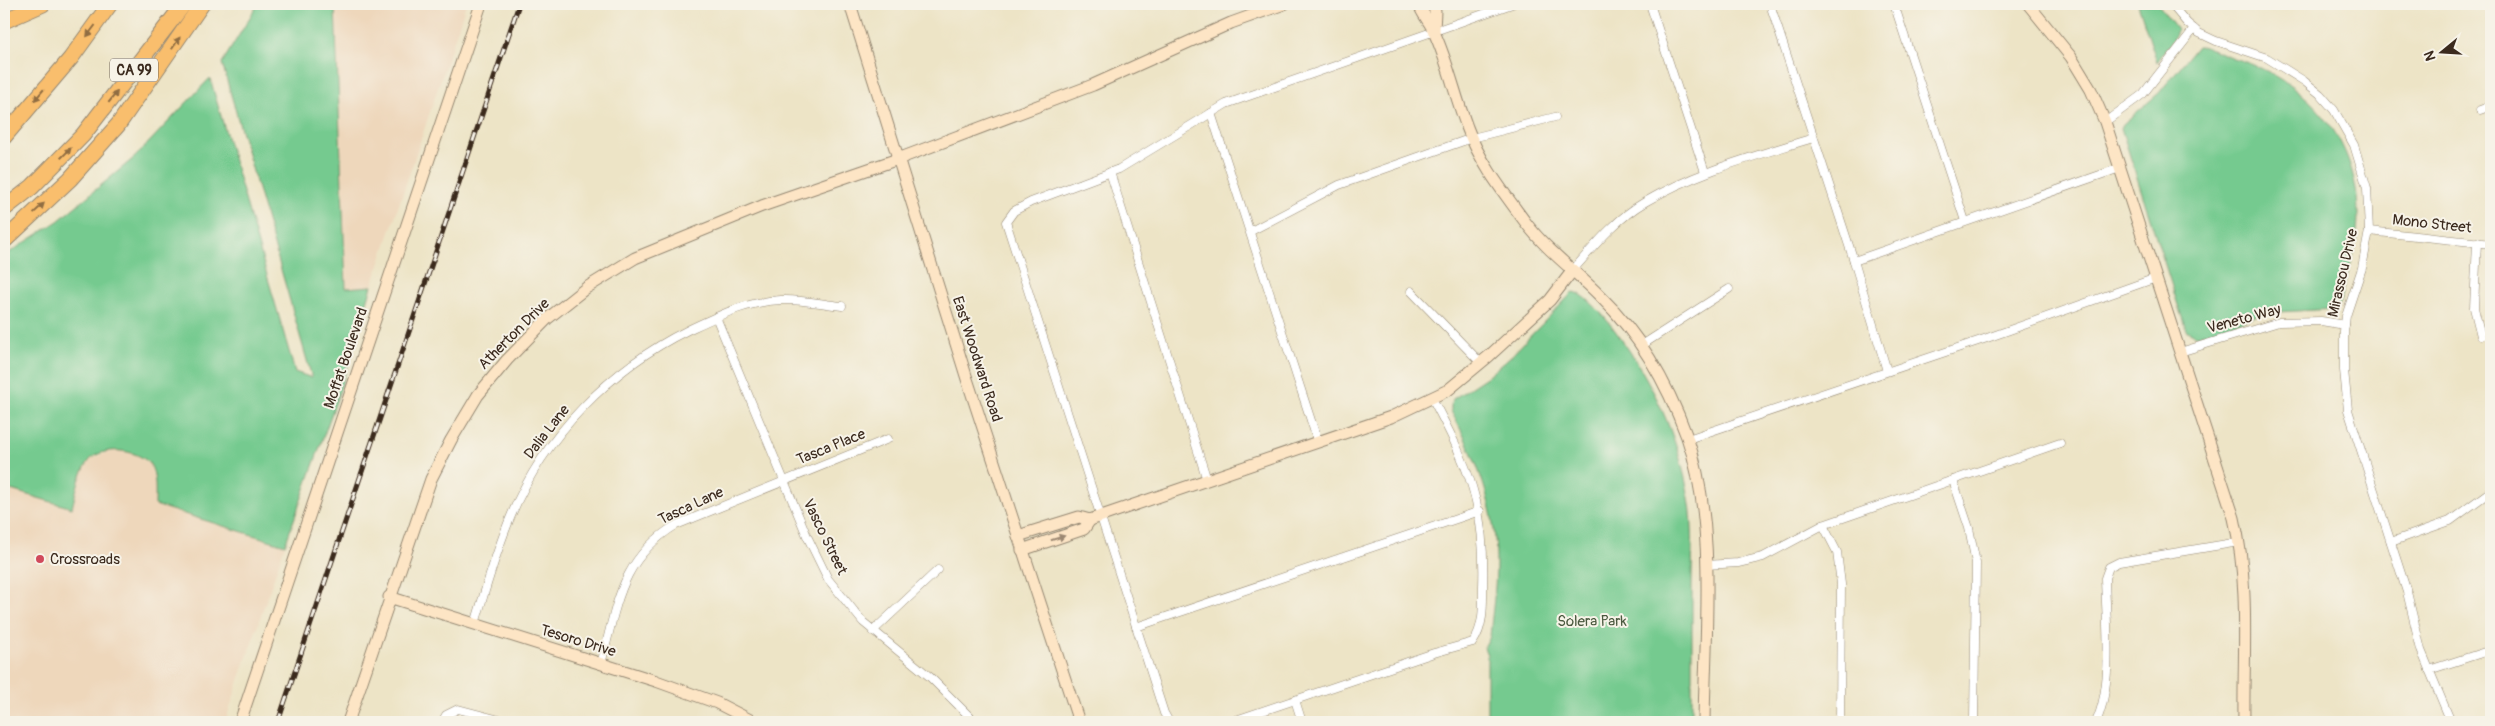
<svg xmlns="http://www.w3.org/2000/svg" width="2495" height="726" font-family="Pangolin,sans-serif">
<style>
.built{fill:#eed7bb}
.green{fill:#75ca8f;stroke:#587a56}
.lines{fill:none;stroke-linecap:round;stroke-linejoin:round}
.street-casing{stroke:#948772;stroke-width:9}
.secondary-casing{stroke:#948772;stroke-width:13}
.highway-casing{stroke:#948772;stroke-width:17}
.street{stroke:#fff;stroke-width:8}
.secondary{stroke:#fde5c5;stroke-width:11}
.highway{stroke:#f9be6d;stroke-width:15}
.rail-casing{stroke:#3b2a1e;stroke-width:5}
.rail{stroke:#f7f3e8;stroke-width:3;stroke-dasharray:9;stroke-linecap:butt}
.oneway{fill:#906d42}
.oneway2{fill:#9c8872}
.poi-dot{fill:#d1495b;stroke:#f7f3e8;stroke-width:2}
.labels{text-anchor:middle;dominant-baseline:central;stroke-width:4;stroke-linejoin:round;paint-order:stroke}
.shield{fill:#f7f3e8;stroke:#73665b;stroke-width:1}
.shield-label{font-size:14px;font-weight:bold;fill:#3b2a1e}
.street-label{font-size:15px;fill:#3b2a1e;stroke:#f7f3e8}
.poi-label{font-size:15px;fill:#3b2a1e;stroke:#f7f3e8;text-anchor:start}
.park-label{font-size:15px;fill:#4c5a40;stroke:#f7f3e8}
</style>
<rect width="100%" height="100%" fill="#f7f3e8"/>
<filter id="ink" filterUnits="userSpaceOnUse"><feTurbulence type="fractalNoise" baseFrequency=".02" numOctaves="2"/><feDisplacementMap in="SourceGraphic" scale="10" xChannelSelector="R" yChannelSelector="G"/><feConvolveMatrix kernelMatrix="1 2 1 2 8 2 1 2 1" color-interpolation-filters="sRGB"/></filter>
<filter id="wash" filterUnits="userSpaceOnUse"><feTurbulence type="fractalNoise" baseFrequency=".0096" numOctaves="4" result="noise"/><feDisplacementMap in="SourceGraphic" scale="20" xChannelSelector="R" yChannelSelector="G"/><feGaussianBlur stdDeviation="1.12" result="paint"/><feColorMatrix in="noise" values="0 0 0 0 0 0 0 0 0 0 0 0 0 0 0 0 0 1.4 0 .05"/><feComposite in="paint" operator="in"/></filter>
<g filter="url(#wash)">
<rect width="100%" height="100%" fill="#ede4c6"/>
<!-- built -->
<g class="built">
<polygon points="335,4 466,4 372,286 346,288"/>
<polygon points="125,450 139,456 150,465 155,485 155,505 285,545 225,722 4,722 4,488 72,508 80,475 91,459 108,452"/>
</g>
<!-- green -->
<g class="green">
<path d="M258,4H312L335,7L346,288L372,286L340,390L285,545L155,505C155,493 157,473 149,463C136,449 102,445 89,461C79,475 76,491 72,508L4,488V256L58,221L135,157L210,78L295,372L312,378L222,63Z"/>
<polygon points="2138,4 2158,4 2177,29 2175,37 2157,62"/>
<path d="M2197,46C2208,46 2222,54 2233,58C2328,85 2380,174 2349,270C2345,282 2343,299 2336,309L2277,312L2258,315L2197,336L2186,330L2121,128L2123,124L2159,93Z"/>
<path d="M1573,292C1585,292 1606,319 1614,329C1652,380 1678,435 1689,498C1694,527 1692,556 1692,585C1692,631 1692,677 1692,722H1487V655L1484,647L1490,637C1492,613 1496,588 1496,564C1497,509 1477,459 1451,411V404L1453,399L1488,376L1512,355Z"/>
</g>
</g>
<g filter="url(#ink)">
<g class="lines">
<defs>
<g id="street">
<polyline points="1650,4 1705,172"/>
<polyline points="1770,4 1854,261 1887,371"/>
<polyline points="1894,4 1965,221"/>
<polyline points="2171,4 2187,23 2199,33 2216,41 2267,58 2304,81 2320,94 2334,110 2354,145 2367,188 2369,231 2362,268 2346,316 2344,331 2344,370 2348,410 2407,592 2421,650 2451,722"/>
<polyline points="2480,110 2491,106"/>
<polyline points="1211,113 1318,442"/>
<polyline points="2105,122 2143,94 2194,29"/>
<polyline points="1110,172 1207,480"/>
<polyline points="1251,231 1339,185 1472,138 1555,117"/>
<polyline points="2369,231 2491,244"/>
<polyline points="2477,242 2474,308 2481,336"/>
<polyline points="1854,261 2120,168"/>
<path d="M1573,270C1594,246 1617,218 1645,202C1697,171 1756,156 1813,138"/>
<polyline points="1411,291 1481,363"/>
<polyline points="716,317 807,536 828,579 863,622 930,677 975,722"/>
<polyline points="1642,345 1729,289"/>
<polyline points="2180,352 2279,322 2321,321 2345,325"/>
<polyline points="1688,439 1987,338 2156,278"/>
<polyline points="1953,480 1969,528 1976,563 1974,722"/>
<polyline points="1823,525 1837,552 1841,584 1840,722"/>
<polyline points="2391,542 2450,521 2491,491"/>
<polyline points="1706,565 1738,563 1763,557 1823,525 2060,443"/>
<path d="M475,624C486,588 496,551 511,516C544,436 611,368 688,330C718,316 748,301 781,300C801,299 822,304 842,306"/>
<polyline points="1136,627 1480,511"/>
<polyline points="873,631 938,570"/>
<path d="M601,664C617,605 620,559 676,525L888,439"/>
<polyline points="2429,670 2491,650"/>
<polyline points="1295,700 1302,722"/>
<polyline points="442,722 446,715 458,709 507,722"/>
<polyline points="1169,722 1164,713 1006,222 1014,211 1031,202 1119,169 1226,104 1512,4"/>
<path d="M1230,722L1434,653L1473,642C1484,626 1483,606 1483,587C1486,505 1469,468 1432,398"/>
<path d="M2096,722C2114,683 2106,622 2105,578L2109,567L2119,562L2239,542"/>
</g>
<g id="secondary">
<polyline points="850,4 967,379 1079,722"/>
<path d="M1419,4C1422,15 1430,21 1434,32C1448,62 1455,96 1467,127C1480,163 1504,193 1526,223C1547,251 1577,272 1601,297C1641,336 1668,385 1687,437C1717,522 1705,633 1704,722"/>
<polyline points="1433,4 1435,11 1434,30"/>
<path d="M2028,4L2071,57L2091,90L2105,122L2234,518C2250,586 2243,653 2244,722"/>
<polyline points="1018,536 1079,517 1090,520 1391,417 1448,390 1489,356 1550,300 1573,270"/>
<polyline points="1022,550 1084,529 1090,520"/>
<polyline points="389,597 656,681 717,703 754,722"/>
<polyline points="240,722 481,4"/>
<polyline points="348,722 431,479 451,440 478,395 507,360 547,319 586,288 635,258 762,206 898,159 1093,85 1231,23 1284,4"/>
</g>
<g id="highway">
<polyline points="4,21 43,4"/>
<polyline points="4,137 71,58 110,4"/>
<polyline points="4,209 32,187 83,135 184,4"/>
<polyline points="4,241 70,179 118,125 202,4"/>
</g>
</defs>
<!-- street casing -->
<use href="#street" class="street-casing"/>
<!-- secondary casing -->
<use href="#secondary" class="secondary-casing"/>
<!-- highway casing -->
<use href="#highway" class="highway-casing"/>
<!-- street -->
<use href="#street" class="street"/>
<!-- secondary -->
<use href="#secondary" class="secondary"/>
<!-- highway -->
<use href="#highway" class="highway"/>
<defs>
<polyline id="rail" points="278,722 519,4"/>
</defs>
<!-- rail casing -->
<use href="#rail" class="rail-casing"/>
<!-- rail -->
<use href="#rail" class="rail"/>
</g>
<!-- one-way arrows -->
<defs><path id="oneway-solid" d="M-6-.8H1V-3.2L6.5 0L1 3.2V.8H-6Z" transform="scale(1.25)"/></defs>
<g class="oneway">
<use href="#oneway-solid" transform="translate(91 31) rotate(127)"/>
<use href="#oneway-solid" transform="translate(176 43) rotate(-56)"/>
<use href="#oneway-solid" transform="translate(39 95) rotate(130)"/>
<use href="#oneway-solid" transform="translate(113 97) rotate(-52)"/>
<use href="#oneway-solid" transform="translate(66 153) rotate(-45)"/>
<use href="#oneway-solid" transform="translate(39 208) rotate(-43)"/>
</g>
<use class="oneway2" href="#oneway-solid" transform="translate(1058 538) rotate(-18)"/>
</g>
<!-- markers -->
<circle class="poi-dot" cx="40" cy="559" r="5"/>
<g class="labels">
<!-- shield labels -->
<rect class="shield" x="110" y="58.5" width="48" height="23" rx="4"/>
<g class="shield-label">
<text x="134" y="70">CA 99</text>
</g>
<!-- street labels -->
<g class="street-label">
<text transform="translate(2432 224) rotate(6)">Mono Street</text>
<text transform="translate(2343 273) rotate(-77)">Mirassou Drive</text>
<text transform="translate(2244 319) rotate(-15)">Veneto Way</text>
<text transform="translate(514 334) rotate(-45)">Atherton Drive</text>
<text transform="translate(346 358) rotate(-71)">Moffat Boulevard</text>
<text transform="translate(977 359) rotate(72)">East Woodward Road</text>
<text transform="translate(547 432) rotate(-52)">Dalia Lane</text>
<text transform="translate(831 447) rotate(-22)">Tasca Place</text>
<text transform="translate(691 506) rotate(-25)">Tasca Lane</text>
<text transform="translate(825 537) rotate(64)">Vasco Street</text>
<text transform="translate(578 641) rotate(17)">Tesoro Drive</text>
</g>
<!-- poi labels -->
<g class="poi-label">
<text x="50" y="559">Crossroads</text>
</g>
<!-- park labels -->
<g class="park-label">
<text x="1592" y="621">Solera Park</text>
</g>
</g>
<!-- margin -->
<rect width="2495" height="726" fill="none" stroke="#f7f3e8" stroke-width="20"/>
<!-- north arrow -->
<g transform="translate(2442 52) rotate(252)" stroke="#f7f3e8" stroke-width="4" paint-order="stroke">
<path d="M0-4L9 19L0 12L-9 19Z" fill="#3b2a1e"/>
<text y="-8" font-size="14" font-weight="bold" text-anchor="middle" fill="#3b2a1e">N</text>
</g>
</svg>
